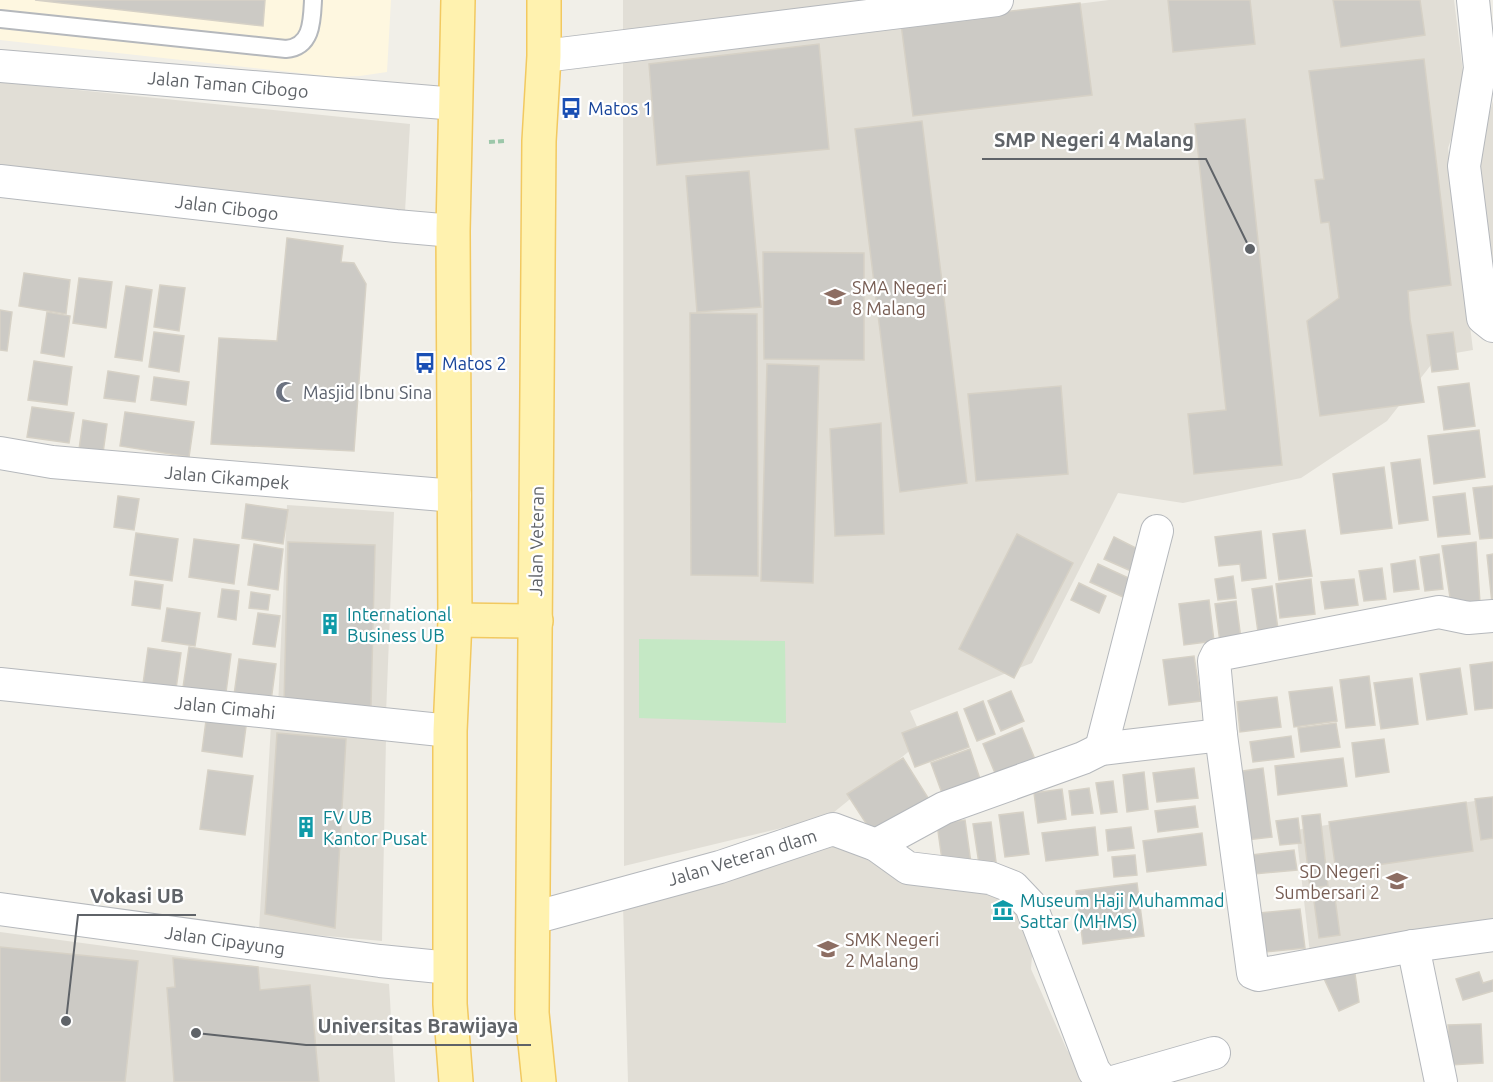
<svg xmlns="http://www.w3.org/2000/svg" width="1493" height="1082" font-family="Ubuntu,sans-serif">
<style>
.commercial{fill:#fef7e0}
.education{fill:#e1ded6}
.green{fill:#c5e8c5}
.building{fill:#cccac5;stroke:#d6d1c6;stroke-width:1.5}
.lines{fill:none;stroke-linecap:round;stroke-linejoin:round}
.lane-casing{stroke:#b5b8bc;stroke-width:20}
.street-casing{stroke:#b5b8bc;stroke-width:34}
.primary-casing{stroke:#f2c960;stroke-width:36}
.path{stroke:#9cc7a9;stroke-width:4;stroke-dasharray:6 3;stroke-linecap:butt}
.lane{stroke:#fff;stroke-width:16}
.street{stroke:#fff;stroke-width:32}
.primary{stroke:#fff2af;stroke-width:33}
.labels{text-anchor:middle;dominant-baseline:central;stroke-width:4.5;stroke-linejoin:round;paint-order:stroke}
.street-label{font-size:18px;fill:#5f6368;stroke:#fff}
.transit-label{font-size:18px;fill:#164399;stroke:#fff;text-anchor:start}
.education-label{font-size:18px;fill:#785e54;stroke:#fff;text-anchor:start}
.worship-label{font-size:18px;fill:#5b616d;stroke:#fff;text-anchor:start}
.culture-label{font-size:18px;fill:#0d838f;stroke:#fff;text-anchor:start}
.leader{fill:none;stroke:#5f6368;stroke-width:2}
.callout-dot{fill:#5f6368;stroke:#fff;stroke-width:2}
.callout-label{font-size:20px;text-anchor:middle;font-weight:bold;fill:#5f6368;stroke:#fff;stroke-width:4.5;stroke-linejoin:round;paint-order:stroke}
</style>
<rect width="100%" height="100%" fill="#f1efe8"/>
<!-- commercial -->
<polygon class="commercial" points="0,0 391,0 387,72 360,76 336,77 0,40"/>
<!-- education -->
<g class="education">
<polygon points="623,0 898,0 623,34"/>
<polygon points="1109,0 1454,0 1466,96 1448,148 1473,350 1438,356 1387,421 1301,478 1183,503 1118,493 1032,663 910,711 923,740 828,817 624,866 623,61"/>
<polygon points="0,82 410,124 405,212 0,168"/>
<polygon points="1493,101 1493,287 1477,154"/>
<polygon points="287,505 394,512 386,714 278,707"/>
<polygon points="271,725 386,738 382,941 259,930"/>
<polygon points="1493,798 1493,932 1311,962 1296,830"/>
<polygon points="837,841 894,876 995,890 1034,930 1031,969 1067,1050 1090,1082 628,1082 623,904"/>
<polygon points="0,932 389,984 395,1082 0,1082"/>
</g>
<!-- green -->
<polygon class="green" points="639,639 785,641 786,723 639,718"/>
<!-- building -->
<g class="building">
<polygon points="35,0 265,0 263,26"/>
<polygon points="1168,0 1250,0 1255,44 1173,52"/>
<polygon points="1333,0 1420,0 1425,35 1341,47"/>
<polygon points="1080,3 1092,95 913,116 901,24"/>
<polygon points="819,44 829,149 657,165 649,64"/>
<polygon points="1424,59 1451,285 1408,291 1410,319 1424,402 1320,416 1307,321 1339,298 1329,222 1321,223 1315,180 1324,179 1309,71"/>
<polygon points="1245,119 1282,465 1194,474 1188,414 1226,410 1195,124"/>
<polygon points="922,121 967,483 900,492 855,129"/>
<polygon points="749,171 761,307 697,312 686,176"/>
<polygon points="287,238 343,246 341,262 354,263 366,284 354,451 211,444 219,338 277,341"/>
<polygon points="763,252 864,253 864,360 764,359"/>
<polygon points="24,273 70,280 66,314 19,306"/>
<polygon points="79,278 112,282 106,328 73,323"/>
<polygon points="160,285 185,288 179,331 154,327"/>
<polygon points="126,286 152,290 142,361 115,357"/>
<polygon points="0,310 12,312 7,351 0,350"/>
<polygon points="47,312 70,316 64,357 41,353"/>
<polygon points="690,313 757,314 758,576 691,575"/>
<polygon points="154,332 184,336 179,372 149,367"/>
<polygon points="1453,332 1458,369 1432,372 1427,335"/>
<polygon points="34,361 72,367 67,405 28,400"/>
<polygon points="767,364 819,366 813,583 761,581"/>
<polygon points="108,371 139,376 135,402 104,398"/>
<polygon points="154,377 189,382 186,405 151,400"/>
<polygon points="1469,383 1475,426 1444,430 1438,387"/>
<polygon points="1061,386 1068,474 976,481 968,394"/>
<polygon points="32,407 74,413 69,443 27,437"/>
<polygon points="125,412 194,422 189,457 120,446"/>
<polygon points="83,420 107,424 102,460 78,457"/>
<polygon points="881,423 884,534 835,536 830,429"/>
<polygon points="1479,430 1485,477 1434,484 1428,436"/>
<polygon points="1420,459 1428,520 1399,524 1391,463"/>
<polygon points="1384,467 1392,528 1341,534 1333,474"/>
<polygon points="1493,486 1493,538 1480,539 1473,488"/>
<polygon points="1465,493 1470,534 1438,537 1433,497"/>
<polygon points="118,496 139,499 134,530 114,527"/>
<polygon points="246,504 288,510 283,544 242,538"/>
<polygon points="1305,530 1312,576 1279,580 1273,534"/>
<polygon points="1261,531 1266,578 1242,581 1240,564 1219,566 1215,537"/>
<polygon points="136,533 178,539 172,581 130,575"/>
<polygon points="1017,534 1073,563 1014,678 959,649"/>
<polygon points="1114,537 1140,550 1131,571 1104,559"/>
<polygon points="194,539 239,545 234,584 189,577"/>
<polygon points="288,542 375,545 371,706 284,704"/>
<polygon points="1476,542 1480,603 1452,610 1442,546"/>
<polygon points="254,544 283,549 278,590 248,585"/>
<polygon points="1439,554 1443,589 1425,591 1420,557"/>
<polygon points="1493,554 1493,603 1492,603 1487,555"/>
<polygon points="1415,560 1419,589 1394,592 1391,564"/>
<polygon points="1098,564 1131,579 1123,597 1090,582"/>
<polygon points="1382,568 1386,599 1364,601 1359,571"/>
<polygon points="1233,576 1236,598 1218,600 1215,579"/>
<polygon points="1311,579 1315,614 1280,618 1276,584"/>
<polygon points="1354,579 1358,605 1325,609 1321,582"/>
<polygon points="135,581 163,585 160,609 132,605"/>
<polygon points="1079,583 1106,596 1099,613 1071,600"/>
<polygon points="1272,586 1278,629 1258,632 1252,589"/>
<polygon points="222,589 239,591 236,620 218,617"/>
<polygon points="251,592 270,595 268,610 249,608"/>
<polygon points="1209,600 1214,641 1184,645 1179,604"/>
<polygon points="1236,601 1241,639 1220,642 1215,604"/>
<polygon points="167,608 200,613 195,646 162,641"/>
<polygon points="258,613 280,616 275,647 253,644"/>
<polygon points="189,647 231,654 225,700 182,694"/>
<polygon points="148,648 181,653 176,689 143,684"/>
<polygon points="1194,656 1201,701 1169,705 1163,660"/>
<polygon points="239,659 276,664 271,701 234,695"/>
<polygon points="1493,662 1493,708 1475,710 1470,665"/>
<polygon points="1460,668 1467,714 1427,720 1420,674"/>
<polygon points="1369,676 1375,725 1346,728 1340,680"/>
<polygon points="1412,678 1418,724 1381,729 1374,683"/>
<polygon points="1332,687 1337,721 1294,727 1289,692"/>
<polygon points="1011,691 1024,721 1001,731 988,701"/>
<polygon points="1277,697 1281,727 1240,732 1237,702"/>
<polygon points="983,701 995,734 977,741 964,709"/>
<polygon points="957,712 969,747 915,767 902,733"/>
<polygon points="207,713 247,719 242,757 202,751"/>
<polygon points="1336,723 1340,747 1301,752 1298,728"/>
<polygon points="1022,728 1039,769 1000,785 983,744"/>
<polygon points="277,733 346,739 335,928 265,914"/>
<polygon points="1291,736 1294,757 1253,762 1250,742"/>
<polygon points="1384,739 1389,772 1356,777 1352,743"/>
<polygon points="970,749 984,791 946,804 931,763"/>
<polygon points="903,758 930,801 875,837 847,794"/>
<polygon points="1343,758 1347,786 1278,795 1275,766"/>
<polygon points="1194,768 1198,798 1157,802 1153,773"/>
<polygon points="1263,768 1272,837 1238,841 1229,773"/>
<polygon points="208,770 253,776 245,835 200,829"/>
<polygon points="1144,772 1148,809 1127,812 1123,775"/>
<polygon points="1113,781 1117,812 1101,814 1096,783"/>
<polygon points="1089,788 1093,813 1072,815 1069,791"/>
<polygon points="1062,789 1066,819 1038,823 1034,793"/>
<polygon points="1493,797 1493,838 1481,840 1475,799"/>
<polygon points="1466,802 1473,851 1336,871 1329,822"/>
<polygon points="1195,806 1198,827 1158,832 1155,811"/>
<polygon points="1023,812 1029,854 1005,857 999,815"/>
<polygon points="1320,814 1328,886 1310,888 1302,816"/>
<polygon points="1298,818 1301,843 1280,845 1276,821"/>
<polygon points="965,820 971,863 943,867 937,824"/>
<polygon points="991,822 996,862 979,864 973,824"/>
<polygon points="1095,827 1098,855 1046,861 1042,833"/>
<polygon points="1131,827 1134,848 1108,851 1106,830"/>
<polygon points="1202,833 1206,865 1147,872 1143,841"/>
<polygon points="1294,850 1297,870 1254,874 1252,855"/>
<polygon points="1135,855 1137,875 1114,877 1112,857"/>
<polygon points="1137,883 1144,936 1083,944 1076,891"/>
<polygon points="1334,891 1340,935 1319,938 1313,894"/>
<polygon points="1300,909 1305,948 1265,952 1260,913"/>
<polygon points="0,947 138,961 125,1082 0,1082"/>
<polygon points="173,958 258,967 260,990 310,985 319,1082 174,1082 167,988 175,987"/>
<polygon points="1354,967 1359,1002 1339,1011 1321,972"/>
<polygon points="1479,972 1483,983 1493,980 1493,991 1463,1000 1456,979"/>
<polygon points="1481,1024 1483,1063 1450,1065 1448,1025"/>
</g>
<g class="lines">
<defs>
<path id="lane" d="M0,19L286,49C312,47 312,21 313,0"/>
<g id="street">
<polyline points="1473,0 1480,68 1464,166 1483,318 1493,326"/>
<polyline points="544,56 997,0"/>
<polyline points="0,66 456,104"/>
<polyline points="0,181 396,226 453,231"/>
<polyline points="0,453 52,462 455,496"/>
<polyline points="1493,616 1468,618 1439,612 1217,655 1214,661 1221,735 1253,973 1258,975 1413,946 1493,935"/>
<polyline points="0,684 450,731"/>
<polyline points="1101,749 1157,531"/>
<polyline points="876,845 944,808 1083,758 1101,749 1221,735"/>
<polyline points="0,909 380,961 450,968"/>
<polyline points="533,918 720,867 833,829 876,845 908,868 990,878 1013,887 1031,906 1094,1071 1103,1082"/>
<polyline points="1413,946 1441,1082"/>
<polyline points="1113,1082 1214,1053"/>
</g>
<g id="primary">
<polyline points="455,620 536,621"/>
<polyline points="456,1082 450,1004 450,731 455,620 453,231 458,0"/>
<polyline points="539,1082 532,1013 539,141 544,56 544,0"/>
</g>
</defs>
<!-- lane casing -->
<use href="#lane" class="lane-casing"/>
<!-- street casing -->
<use href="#street" class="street-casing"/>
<!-- primary casing -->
<use href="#primary" class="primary-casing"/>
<!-- path -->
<polyline class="path" points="489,142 505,141"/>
<!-- lane -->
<use href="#lane" class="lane"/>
<!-- street -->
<use href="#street" class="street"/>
<!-- primary -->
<use href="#primary" class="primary"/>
</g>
<!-- icons -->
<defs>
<symbol id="bus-bare" viewBox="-9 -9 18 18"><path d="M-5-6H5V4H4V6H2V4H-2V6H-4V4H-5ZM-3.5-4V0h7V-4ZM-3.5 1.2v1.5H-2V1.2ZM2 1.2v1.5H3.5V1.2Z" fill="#1a4fb4" stroke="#fff" stroke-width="2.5" paint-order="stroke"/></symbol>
<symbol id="school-bare" viewBox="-9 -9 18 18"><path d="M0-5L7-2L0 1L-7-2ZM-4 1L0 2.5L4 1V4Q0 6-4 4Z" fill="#8d6e63" stroke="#fff" stroke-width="2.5" paint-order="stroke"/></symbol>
<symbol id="mosque-bare" viewBox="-9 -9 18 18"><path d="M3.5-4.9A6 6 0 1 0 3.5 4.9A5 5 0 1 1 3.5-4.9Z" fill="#6b7280" stroke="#fff" stroke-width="2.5" paint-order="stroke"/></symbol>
<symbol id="building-bare" viewBox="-9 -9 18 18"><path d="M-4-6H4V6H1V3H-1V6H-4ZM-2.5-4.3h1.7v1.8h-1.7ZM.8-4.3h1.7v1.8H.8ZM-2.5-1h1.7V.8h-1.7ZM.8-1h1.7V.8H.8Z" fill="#0f9aa8" stroke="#fff" stroke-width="2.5" paint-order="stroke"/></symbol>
<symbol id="museum-bare" viewBox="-9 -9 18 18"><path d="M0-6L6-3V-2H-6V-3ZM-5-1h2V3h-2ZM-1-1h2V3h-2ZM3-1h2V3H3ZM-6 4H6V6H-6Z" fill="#0f9aa8" stroke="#fff" stroke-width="2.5" paint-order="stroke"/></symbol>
</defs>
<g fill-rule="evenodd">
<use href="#bus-bare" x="556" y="93" width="30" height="30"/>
<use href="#school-bare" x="820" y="282" width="30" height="30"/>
<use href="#bus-bare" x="410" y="348" width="30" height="30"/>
<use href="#mosque-bare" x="271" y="377" width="30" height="30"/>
<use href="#building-bare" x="315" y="609" width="30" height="30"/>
<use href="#building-bare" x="291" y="812" width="30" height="30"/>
<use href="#school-bare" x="1382" y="866" width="30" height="30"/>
<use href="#museum-bare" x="988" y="895" width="30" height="30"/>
<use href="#school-bare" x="813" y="934" width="30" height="30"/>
</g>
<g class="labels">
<!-- street labels -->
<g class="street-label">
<text transform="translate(228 84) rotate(5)">Jalan Taman Cibogo</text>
<text transform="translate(227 207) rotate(7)">Jalan Cibogo</text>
<text transform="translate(227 477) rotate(5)">Jalan Cikampek</text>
<text transform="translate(536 541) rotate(-89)">Jalan Veteran</text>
<text transform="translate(225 707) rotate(6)">Jalan Cimahi</text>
<text transform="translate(742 857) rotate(-17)">Jalan Veteran dlam</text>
<text transform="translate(225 940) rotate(8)">Jalan Cipayung</text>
</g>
<!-- transit labels -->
<g class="transit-label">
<text x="588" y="108">Matos 1</text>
<text x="442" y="363">Matos 2</text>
</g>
<!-- education labels -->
<g class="education-label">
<text x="852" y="287">SMA Negeri<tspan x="852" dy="21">8 Malang</tspan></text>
<text x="1380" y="871" text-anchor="end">SD Negeri<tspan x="1380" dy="21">Sumbersari 2</tspan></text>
<text x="845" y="939">SMK Negeri<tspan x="845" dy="21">2 Malang</tspan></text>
</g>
<!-- worship labels -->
<g class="worship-label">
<text x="303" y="392">Masjid Ibnu Sina</text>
</g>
<!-- culture labels -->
<g class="culture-label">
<text x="347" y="614">International<tspan x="347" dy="21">Business UB</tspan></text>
<text x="323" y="817">FV UB<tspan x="323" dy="21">Kantor Pusat</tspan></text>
<text x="1020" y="900">Museum Haji Muhammad<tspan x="1020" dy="21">Sattar (MHMS)</tspan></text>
</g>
</g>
<!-- callouts -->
<path class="leader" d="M1250 249L1206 159H982M66 1021L78 915H196M196 1033L306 1045H531"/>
<g class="callout-dot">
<circle cx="1250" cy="249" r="6"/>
<circle cx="66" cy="1021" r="6"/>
<circle cx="196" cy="1033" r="6"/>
</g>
<g class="callout-label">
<text x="1094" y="147">SMP Negeri 4 Malang</text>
<text x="137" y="903">Vokasi UB</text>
<text x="418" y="1033">Universitas Brawijaya</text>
</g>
</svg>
